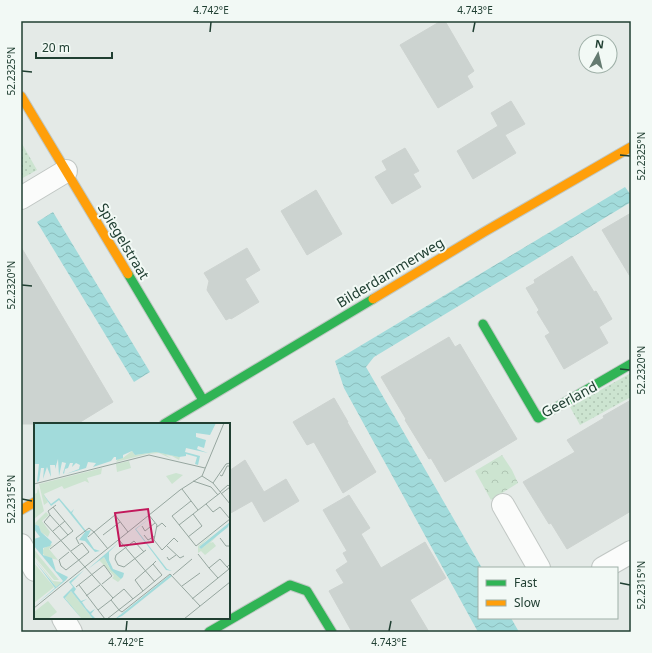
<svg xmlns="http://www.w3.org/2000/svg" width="652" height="653" font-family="'Noto Sans',sans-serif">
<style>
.grass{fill:url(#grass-dots)}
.park{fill:url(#park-crowns)}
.water{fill:url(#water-waves)}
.building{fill:#ccd3d0;stroke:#cdd3d0}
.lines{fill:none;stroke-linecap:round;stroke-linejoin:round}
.street-casing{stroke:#c1c7c4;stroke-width:24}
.fast-casing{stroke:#c0c8c4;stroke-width:11}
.slow-casing{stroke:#c0c8c4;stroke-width:11}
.street{stroke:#fbfcfb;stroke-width:22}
.fast{stroke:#30b455;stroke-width:9}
.slow{stroke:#ff9f0a;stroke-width:9}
.ticks{fill:none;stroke:#203f32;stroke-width:1.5}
.labels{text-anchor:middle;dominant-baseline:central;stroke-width:4;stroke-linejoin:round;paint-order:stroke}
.street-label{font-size:14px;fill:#203f32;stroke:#f2f9f5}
.inset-road{fill:none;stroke:#96a69f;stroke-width:1}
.view{fill:#c2185b;fill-opacity:0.15;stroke:#c2185b;stroke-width:2}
.inset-edge{fill:none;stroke:#203f32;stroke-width:2}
.neatline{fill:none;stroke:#203f32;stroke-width:1.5}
.ticks-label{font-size:10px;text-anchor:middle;fill:#203f32}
</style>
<defs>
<pattern id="grass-dots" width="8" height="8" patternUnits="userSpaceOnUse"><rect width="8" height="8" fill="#cce4d0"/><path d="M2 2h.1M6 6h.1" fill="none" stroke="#afc5b3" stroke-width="1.8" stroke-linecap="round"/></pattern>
<pattern id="park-crowns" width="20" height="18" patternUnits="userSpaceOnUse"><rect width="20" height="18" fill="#cce4d0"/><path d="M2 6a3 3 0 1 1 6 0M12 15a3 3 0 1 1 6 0" fill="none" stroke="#afc5b3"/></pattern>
<pattern id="water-waves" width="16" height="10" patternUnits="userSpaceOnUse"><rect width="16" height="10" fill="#a2dbdb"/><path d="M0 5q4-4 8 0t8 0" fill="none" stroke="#8bbdbc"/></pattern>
</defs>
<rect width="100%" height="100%" fill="#e4eae7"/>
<!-- grass -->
<g class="grass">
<polygon points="21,142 37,170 21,179"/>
<polygon points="631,373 631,397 580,425 570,407"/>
</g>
<!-- park -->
<polygon class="park" points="502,455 512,470 518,483 491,500 475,471"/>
<!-- water -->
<g class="water">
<polygon points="625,187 631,195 631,202 374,357 366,367 482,568 479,568 479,618 511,618 519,632 478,632 344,388 335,361"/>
<polygon points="53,212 150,372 134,382 37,222"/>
</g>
<!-- building -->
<g class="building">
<polygon points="441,21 445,21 474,71 467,76 473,87 438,108 400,45"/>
<polygon points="511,101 525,124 505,135 516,153 473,179 457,151 498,126 491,113"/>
<polygon points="405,148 419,171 413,174 421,187 392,204 375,177 387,170 382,161"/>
<polygon points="316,190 342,234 307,255 281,211"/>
<polygon points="631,213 631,278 602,230"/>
<polygon points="21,247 113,402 77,424 21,424"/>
<polygon points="247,248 260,270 245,279 259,302 231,319 230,318 226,320 207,290 209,281 204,273"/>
<polygon points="572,256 594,292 596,291 612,319 599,327 608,343 564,369 545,336 550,333 537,312 539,310 526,288 535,283 534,280"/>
<polygon points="449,337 455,347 460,344 517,439 445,482 431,458 429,459 405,420 406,419 381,377"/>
<polygon points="334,398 348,422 347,422 376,472 343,493 314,442 307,445 293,422"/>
<polygon points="631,400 631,511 567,549 551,523 549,524 523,482 575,452 567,440 604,418 603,416"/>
<polygon points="245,460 264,492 286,479 299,501 264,522 252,501 229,514 229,471"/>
<polygon points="349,495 370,528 361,534 381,568 425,542 446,578 410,600 429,632 352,632 329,591 344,583 336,570 348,562 343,553 347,551 323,510"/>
</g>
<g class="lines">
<defs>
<g id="street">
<polyline points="21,198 66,171"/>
<polyline points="503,505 539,568"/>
<polyline points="21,545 35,570"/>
<polyline points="603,568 631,552"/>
<polyline points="63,618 71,632"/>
</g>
<g id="fast">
<polyline points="128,274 203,400"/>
<polyline points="483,324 538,418 631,364"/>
<polyline points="164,424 373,299"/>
<polyline points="209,632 290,585 307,591 332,632"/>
</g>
<g id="slow">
<polyline points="21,96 128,274"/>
<polyline points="373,299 484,232 631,147"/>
<polyline points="21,510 35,502"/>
</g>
</defs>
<!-- street casing -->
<use href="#street" class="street-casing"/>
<!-- fast casing -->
<use href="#fast" class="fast-casing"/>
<!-- slow casing -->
<use href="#slow" class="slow-casing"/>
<!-- street -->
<use href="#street" class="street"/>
<!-- fast -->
<use href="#fast" class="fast"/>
<!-- slow -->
<use href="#slow" class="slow"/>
</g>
<!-- ticks -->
<path class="ticks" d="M210,32L211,22M473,32L475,22M22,71L32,72M620,155L630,156M22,285L32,286M620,369L630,370M22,499L32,501M620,583L630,585M126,631L127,621M389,631L391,621"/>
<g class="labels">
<!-- street labels -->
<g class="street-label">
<text transform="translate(124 241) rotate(59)">Spiegelstraat</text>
<text transform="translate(390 272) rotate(-31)">Bilderdammerweg</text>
<text transform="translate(569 399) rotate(-28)">Geerland</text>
</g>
</g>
<!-- overview -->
<g transform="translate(34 423)">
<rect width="196" height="196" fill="#e4eae7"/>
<path d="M98,28L101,32L122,29L146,34L145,37L138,33L132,32L138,36L125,30L113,31L82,39L85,34L89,35ZM95,38L97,45L83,49L82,41ZM68,45L67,51L53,55L55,60L51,58L30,66L28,63L10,71L14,79L10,82L5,61ZM142,50L149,52L138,61L132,53ZM4,64L10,88L0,96V71L3,70ZM12,89L15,92L8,98L16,109L14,114L7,109L5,103L0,101ZM180,110L165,124L167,126L183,113L176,120L179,119L182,123L171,132L167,128L164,130V123ZM19,121L15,126L24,137L12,134L8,130L10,125ZM0,126L6,134L25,157H20L0,133ZM0,134L19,158L28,159L22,164ZM70,134L75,144L86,153L87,156L84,159L78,155L80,153L65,137ZM37,168L51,186L59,196H48L36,182L31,174Z" fill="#cce4d0"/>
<path d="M0,140L20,164L0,180ZM14,178L23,189L14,196H0V189Z" fill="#cce4d0"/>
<path d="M0,0H182L176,12L162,10V14L172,17L170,25L164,23L163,26L174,30L152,25L151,29L166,33L164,42L161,41L163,34L152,31V33L145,34L122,29L101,32L98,28L89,32V35L82,37V34H80L77,38L59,44L62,40L54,39L52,45L32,51L45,46L46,42L42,40L38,44L39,40H36L34,45L31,46L30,51L29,50L32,40L28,39L25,53L24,36L21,46V42H16L17,54L13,44L9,56L10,45H7L5,58L3,59L5,41H0ZM9,71L17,81L25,75L37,89L40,86L38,90L52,108L57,107L53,115L60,126L66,128L61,129L51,118L45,117L51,109L25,77L17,83ZM115,96L102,106L133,146L138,148L132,147L101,106ZM196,99L194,104L167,126L165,124ZM0,101L5,103L7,109L18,119L16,123L9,125V132L18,135L22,148L34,154L32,157L0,183L21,165L0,137L22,164L29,158L0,123V116L6,114L0,106ZM84,120L75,129V137L79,146L90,150L89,154L87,156L77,147L70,134L54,146ZM50,147L37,160L42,166L40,169L47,178L53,176L48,179L52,185L56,189L61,186L57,191L62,196H59L37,168L31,175L48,196L29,174L39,164L35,159ZM137,151L138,153L88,193L81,196Z" fill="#a2dbdb"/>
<path class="inset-road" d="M186,52L188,53L193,43H196M168,53L190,0M168,53L179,60L196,81M159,58L177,64L184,72M179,60L192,41L196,40M0,61L115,32L171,45M148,66L164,87M186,69L194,62L196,64L187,71M157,78L138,93L162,123L196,96M172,81L179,89L186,84L196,96M22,82L14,88L16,92L10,99L51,144M114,91L123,102L120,117L128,127L140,115L144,119M16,92L34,112M145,102L186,70M108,103L111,108L121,100M123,104L128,100L132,104M19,108L31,98M69,112L86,99M110,112L114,117L121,113M54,114L60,109L74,126M154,114L168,103L159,91M186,115L192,123H196M85,117L121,159M45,121L42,115L55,105L60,109L81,92L94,109M133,123L146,135L150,133M16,126L39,108L19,84M35,129L25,137L27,143L32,147L55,129L48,120L37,128M110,129L100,118L82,132L81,136L84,142L90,144L112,127M164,131L175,145L186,136L193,144M133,134L135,137L142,132M119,141L128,152L109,168L101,157L118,142L122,138M51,144L79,175L77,177L85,187M175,145L184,155L195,146L193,144L196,141M139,152L158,136M45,162L64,187M148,163L166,150M42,164L70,142L78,153L68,161M52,173L66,162M79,175L90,166L99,176M158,176L184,155M0,185L146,67L168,53M85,187L88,189L136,151L166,183M71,196L64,187L77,177M73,196L109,168M150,196L196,159"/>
<path class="view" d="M114,86L119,119L86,123L81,90Z"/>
<rect width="196" height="196" class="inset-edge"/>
</g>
<!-- border -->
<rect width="652" height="653" fill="none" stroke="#f2f9f5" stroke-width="44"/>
<!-- legend -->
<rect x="478" y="567" width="140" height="52" fill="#f2f9f5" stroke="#9eafa7"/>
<rect x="486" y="580" width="20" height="6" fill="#30b455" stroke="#9eafa7"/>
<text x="514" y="587" font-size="12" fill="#203f32">Fast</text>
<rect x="486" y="600" width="20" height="6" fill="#ff9f0a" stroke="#9eafa7"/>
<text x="514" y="607" font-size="12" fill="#203f32">Slow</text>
<!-- north arrow -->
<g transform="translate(598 54) rotate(8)"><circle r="19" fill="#f2f9f5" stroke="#9eafa7"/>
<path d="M0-3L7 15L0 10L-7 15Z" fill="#657b71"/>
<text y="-6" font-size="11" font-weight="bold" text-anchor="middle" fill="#203f32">N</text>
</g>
<!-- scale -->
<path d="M36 52v6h76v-6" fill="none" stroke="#203f32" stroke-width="2"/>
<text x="42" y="52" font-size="12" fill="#203f32" stroke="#f2f9f5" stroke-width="3" paint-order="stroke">20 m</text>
<rect x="22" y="22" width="608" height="609" class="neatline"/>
<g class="ticks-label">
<text x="211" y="14">4.742°E</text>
<text x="475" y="14">4.743°E</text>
<text transform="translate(11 71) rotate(-90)" y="4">52.2325°N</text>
<text transform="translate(641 156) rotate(-90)" y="4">52.2325°N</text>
<text transform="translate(11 285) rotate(-90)" y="4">52.2320°N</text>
<text transform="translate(641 370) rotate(-90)" y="4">52.2320°N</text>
<text transform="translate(11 499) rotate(-90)" y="4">52.2315°N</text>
<text transform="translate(641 585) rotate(-90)" y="4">52.2315°N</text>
<text x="126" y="646">4.742°E</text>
<text x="389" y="646">4.743°E</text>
</g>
</svg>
